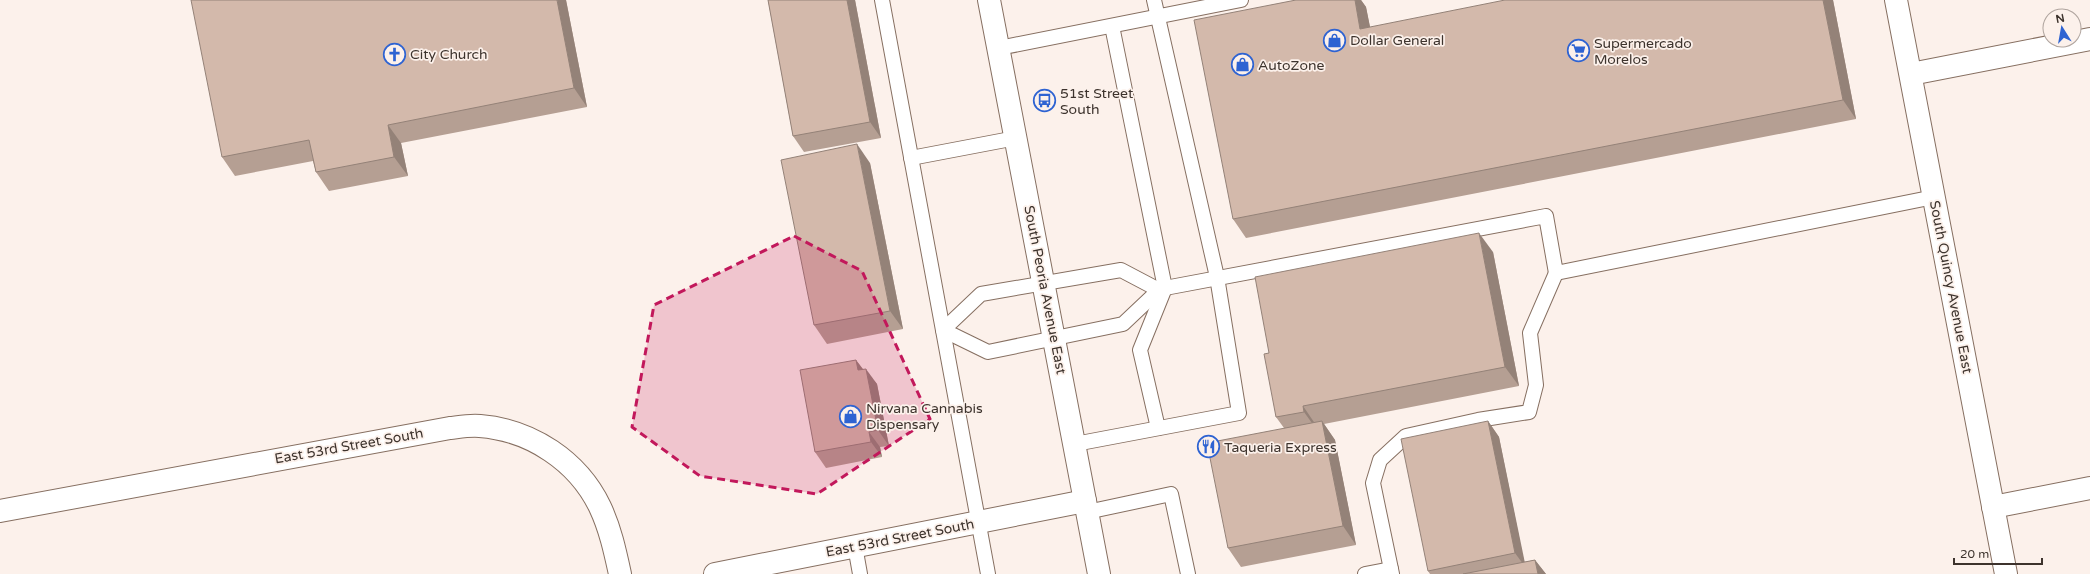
<svg xmlns="http://www.w3.org/2000/svg" width="2090" height="574" font-family="'Varela Round',sans-serif">
<style>
.lines{fill:none;stroke-linecap:round;stroke-linejoin:round}
.service-casing{stroke:#866f61;stroke-width:16}
.minor-casing{stroke:#866f61;stroke-width:24}
.secondary-casing{stroke:#866f61;stroke-width:24}
.service{stroke:#fff;stroke-width:14}
.minor{stroke:#fff;stroke-width:22}
.secondary{stroke:#fff;stroke-width:22}
.wall{fill:#b59f93}
.shaded-wall{fill:#948278}
.building{fill:#d3b9ab;stroke:#948278}
.marked{fill:#c2185b;fill-opacity:0.2;stroke:#c2185b;stroke-width:3;stroke-dasharray:8 5;stroke-linejoin:round}
.labels{text-anchor:middle;dominant-baseline:central;stroke-width:3.5;stroke-linejoin:round;paint-order:stroke}
.poi-label{font-size:14px;fill:#3d332d;stroke:#fcf1eb;text-anchor:start}
.street-label{font-size:14px;fill:#3d332d;stroke:#fcf1eb}
</style>
<rect width="100%" height="100%" fill="#fcf1eb"/>
<g class="lines">
<defs>
<g id="service">
<polyline points="882,0 988,574"/>
<polyline points="1112,26 1165,288 1140,350 1158,428"/>
<polyline points="999,48 1241,0"/>
<polyline points="911,158 1016,138"/>
<polyline points="1159,290 1121,270 981,294 943,330 988,352 1123,324 1159,290 1165,288 1546,216 1556,273 1934,197"/>
<polyline points="1075,444 1239,413 1217,277 1154,0"/>
<polyline points="1087,512 1171,494 1188,574"/>
<polyline points="855,546 860,574"/>
<polyline points="1365,574 1391,569"/>
<polyline points="1392,574 1373,483 1380,460 1406,436 1478,420 1529,412 1536,385 1530,333 1556,273"/>
</g>
<g id="minor">
<polyline points="1896,0 2006,574"/>
<polyline points="1911,74 2090,39"/>
<polyline points="1993,507 2090,488"/>
<path d="M0,511L450,428C459,427 470,425 480,426C531,430 578,461 600,507C610,528 615,551 620,574"/>
<polyline points="715,574 1085,501"/>
</g>
<polyline id="secondary" points="989,0 1099,574"/>
</defs>
<!-- service casing -->
<use href="#service" class="service-casing"/>
<!-- minor casing -->
<use href="#minor" class="minor-casing"/>
<!-- secondary casing -->
<use href="#secondary" class="secondary-casing"/>
<!-- service -->
<use href="#service" class="service"/>
<!-- minor -->
<use href="#minor" class="minor"/>
<!-- secondary -->
<use href="#secondary" class="secondary"/>
</g>
<!-- wall -->
<g class="wall">
<polygon points="566,0 587,107 401,143 408,176 329,191 316,172 313,161 235,176 222,157"/>
<polygon points="768,0 855,0 881,138 804,152 793,136"/>
<polygon points="1296,0 1361,0 1366,7 1370,27 1833,0 1856,119 1246,238 1233,219"/>
<polygon points="870,163 903,329 827,344 814,325"/>
<polygon points="1493,252 1519,386 1324,424 1335,440 1356,545 1241,567 1228,548 1284,428 1276,417 1269,353"/>
<polygon points="856,360 863,369 877,384 889,446 880,447 882,457 826,468 815,452"/>
<polygon points="1488,421 1499,437 1524,562 1535,560 1546,574 1430,574 1428,571"/>
</g>
<!-- shaded-wall -->
<g class="shaded-wall">
<polygon points="557,0 566,0 587,107 574,88"/>
<polygon points="847,0 855,0 881,138 870,122"/>
<polygon points="1355,0 1361,0 1366,7 1374,47 1360,29"/>
<polygon points="1823,0 1833,0 1856,119 1843,100"/>
<polygon points="388,125 401,143 408,176 394,157"/>
<polygon points="857,144 870,163 903,329 890,311"/>
<polygon points="1479,233 1493,252 1519,386 1505,367"/>
<polygon points="856,360 867,375 858,370"/>
<polygon points="866,369 877,384 889,446 878,430"/>
<polygon points="1303,406 1316,425 1317,430 1304,412"/>
<polygon points="1322,421 1335,440 1356,545 1343,526"/>
<polygon points="1488,421 1499,437 1526,568 1515,553"/>
<polygon points="869,432 880,447 882,457 871,442"/>
<polygon points="1535,560 1546,574 1538,574"/>
</g>
<!-- building -->
<g class="building">
<polygon points="191,0 557,0 574,88 388,125 394,157 316,172 309,140 222,157"/>
<polygon points="768,0 847,0 870,122 793,136"/>
<polygon points="1296,0 1355,0 1360,29 1505,0 1823,0 1843,100 1233,219 1194,20"/>
<polygon points="857,144 890,311 814,325 781,160"/>
<polygon points="1479,233 1505,367 1303,406 1304,412 1276,417 1264,354 1269,353 1255,277"/>
<polygon points="856,360 858,370 866,369 878,430 869,432 871,442 815,452 800,370"/>
<polygon points="1322,421 1343,526 1228,548 1207,443"/>
<polygon points="1488,421 1515,553 1428,571 1401,439"/>
<polygon points="1535,560 1538,574 1463,574"/>
</g>
<!-- marked area -->
<path class="marked" d="M794,236L862,271L930,419L817,494L700,476L632,427L654,305Z"/>
<!-- icons -->
<defs>
<symbol id="shop-ring" viewBox="-11 -11 22 22"><circle r="9.5" fill="#fcf1eb" stroke="#2e63d2" stroke-width="1.5"/><path d="M-5-2.5h2.3a2.7 3.5 0 0 1 5.4 0H5L5.5 6h-11ZM-1.5-2.5h3a1.5 2.3 0 0 0-3 0Z" fill="#2e63d2"/></symbol>
<symbol id="supermarket-ring" viewBox="-11 -11 22 22"><circle r="9.5" fill="#fcf1eb" stroke="#2e63d2" stroke-width="1.5"/><path d="M-6-5.5h2.5l.6 2H6L4.5 2H-2.5L-4.4-4H-6ZM-1.5 3.2a1.3 1.3 0 1 0 .1 0ZM3 3.2a1.3 1.3 0 1 0 .1 0Z" fill="#2e63d2"/></symbol>
<symbol id="church-ring" viewBox="-11 -11 22 22"><circle r="9.5" fill="#fcf1eb" stroke="#2e63d2" stroke-width="1.5"/><path d="M-1.2-6h2.4v3.5h3.3v2.4h-3.3V6h-2.4V-.1h-3.3v-2.4h3.3Z" fill="#2e63d2"/></symbol>
<symbol id="bus-ring" viewBox="-11 -11 22 22"><circle r="9.5" fill="#fcf1eb" stroke="#2e63d2" stroke-width="1.5"/><path d="M-5-6H5V4H4V6H2V4H-2V6H-4V4H-5ZM-3.5-4V0h7V-4ZM-3.5 1.2v1.5H-2V1.2ZM2 1.2v1.5H3.5V1.2Z" fill="#2e63d2"/></symbol>
<symbol id="restaurant-ring" viewBox="-11 -11 22 22"><circle r="9.5" fill="#fcf1eb" stroke="#2e63d2" stroke-width="1.5"/><path d="M-5-6h1v4h1v-4h1v4h1v-4h1v5L-1.5 .5V6h-2V.5L-5-1ZM5-6V6H3V1.5H1.5Q1.5-4 5-6Z" fill="#2e63d2"/></symbol>
</defs>
<g fill-rule="evenodd">
<use href="#shop-ring" x="1322" y="28" width="25" height="25"/>
<use href="#supermarket-ring" x="1566" y="38" width="25" height="25"/>
<use href="#church-ring" x="382" y="42" width="25" height="25"/>
<use href="#shop-ring" x="1230" y="52" width="25" height="25"/>
<use href="#bus-ring" x="1032" y="88" width="25" height="25"/>
<use href="#shop-ring" x="838" y="404" width="25" height="25"/>
<use href="#restaurant-ring" x="1196" y="434" width="25" height="25"/>
</g>
<g class="labels">
<!-- poi labels -->
<g class="poi-label">
<text x="1350" y="40">Dollar General</text>
<text x="1594" y="43">Supermercado<tspan x="1594" dy="16">Morelos</tspan></text>
<text x="410" y="54">City Church</text>
<text x="1258" y="65">AutoZone</text>
<text x="1060" y="93">51st Street<tspan x="1060" dy="16">South</tspan></text>
<text x="866" y="408">Nirvana Cannabis<tspan x="866" dy="16">Dispensary</tspan></text>
<text x="1224" y="447">Taqueria Express</text>
</g>
<!-- street labels -->
<g class="street-label">
<text transform="translate(1951 287) rotate(79)">South Quincy Avenue East</text>
<text transform="translate(1045 290) rotate(79)">South Peoria Avenue East</text>
<text transform="translate(349 446) rotate(-10)">East 53rd Street South</text>
<text transform="translate(900 538) rotate(-11)">East 53rd Street South</text>
</g>
</g>
<!-- north arrow -->
<g transform="translate(2062 28) rotate(349)"><circle r="19" fill="#fcf1eb" stroke="#b0a59f"/>
<path d="M0-3L7 15L0 10L-7 15Z" fill="#2e63d2"/>
<text y="-6" font-size="11" font-weight="bold" text-anchor="middle" fill="#3d332d">N</text>
</g>
<!-- scale -->
<path d="M1954 558v6h88v-6" fill="none" stroke="#3d332d" stroke-width="2"/>
<text x="1960" y="558" font-size="12" fill="#3d332d" stroke="#fcf1eb" stroke-width="3" paint-order="stroke">20 m</text>
</svg>
